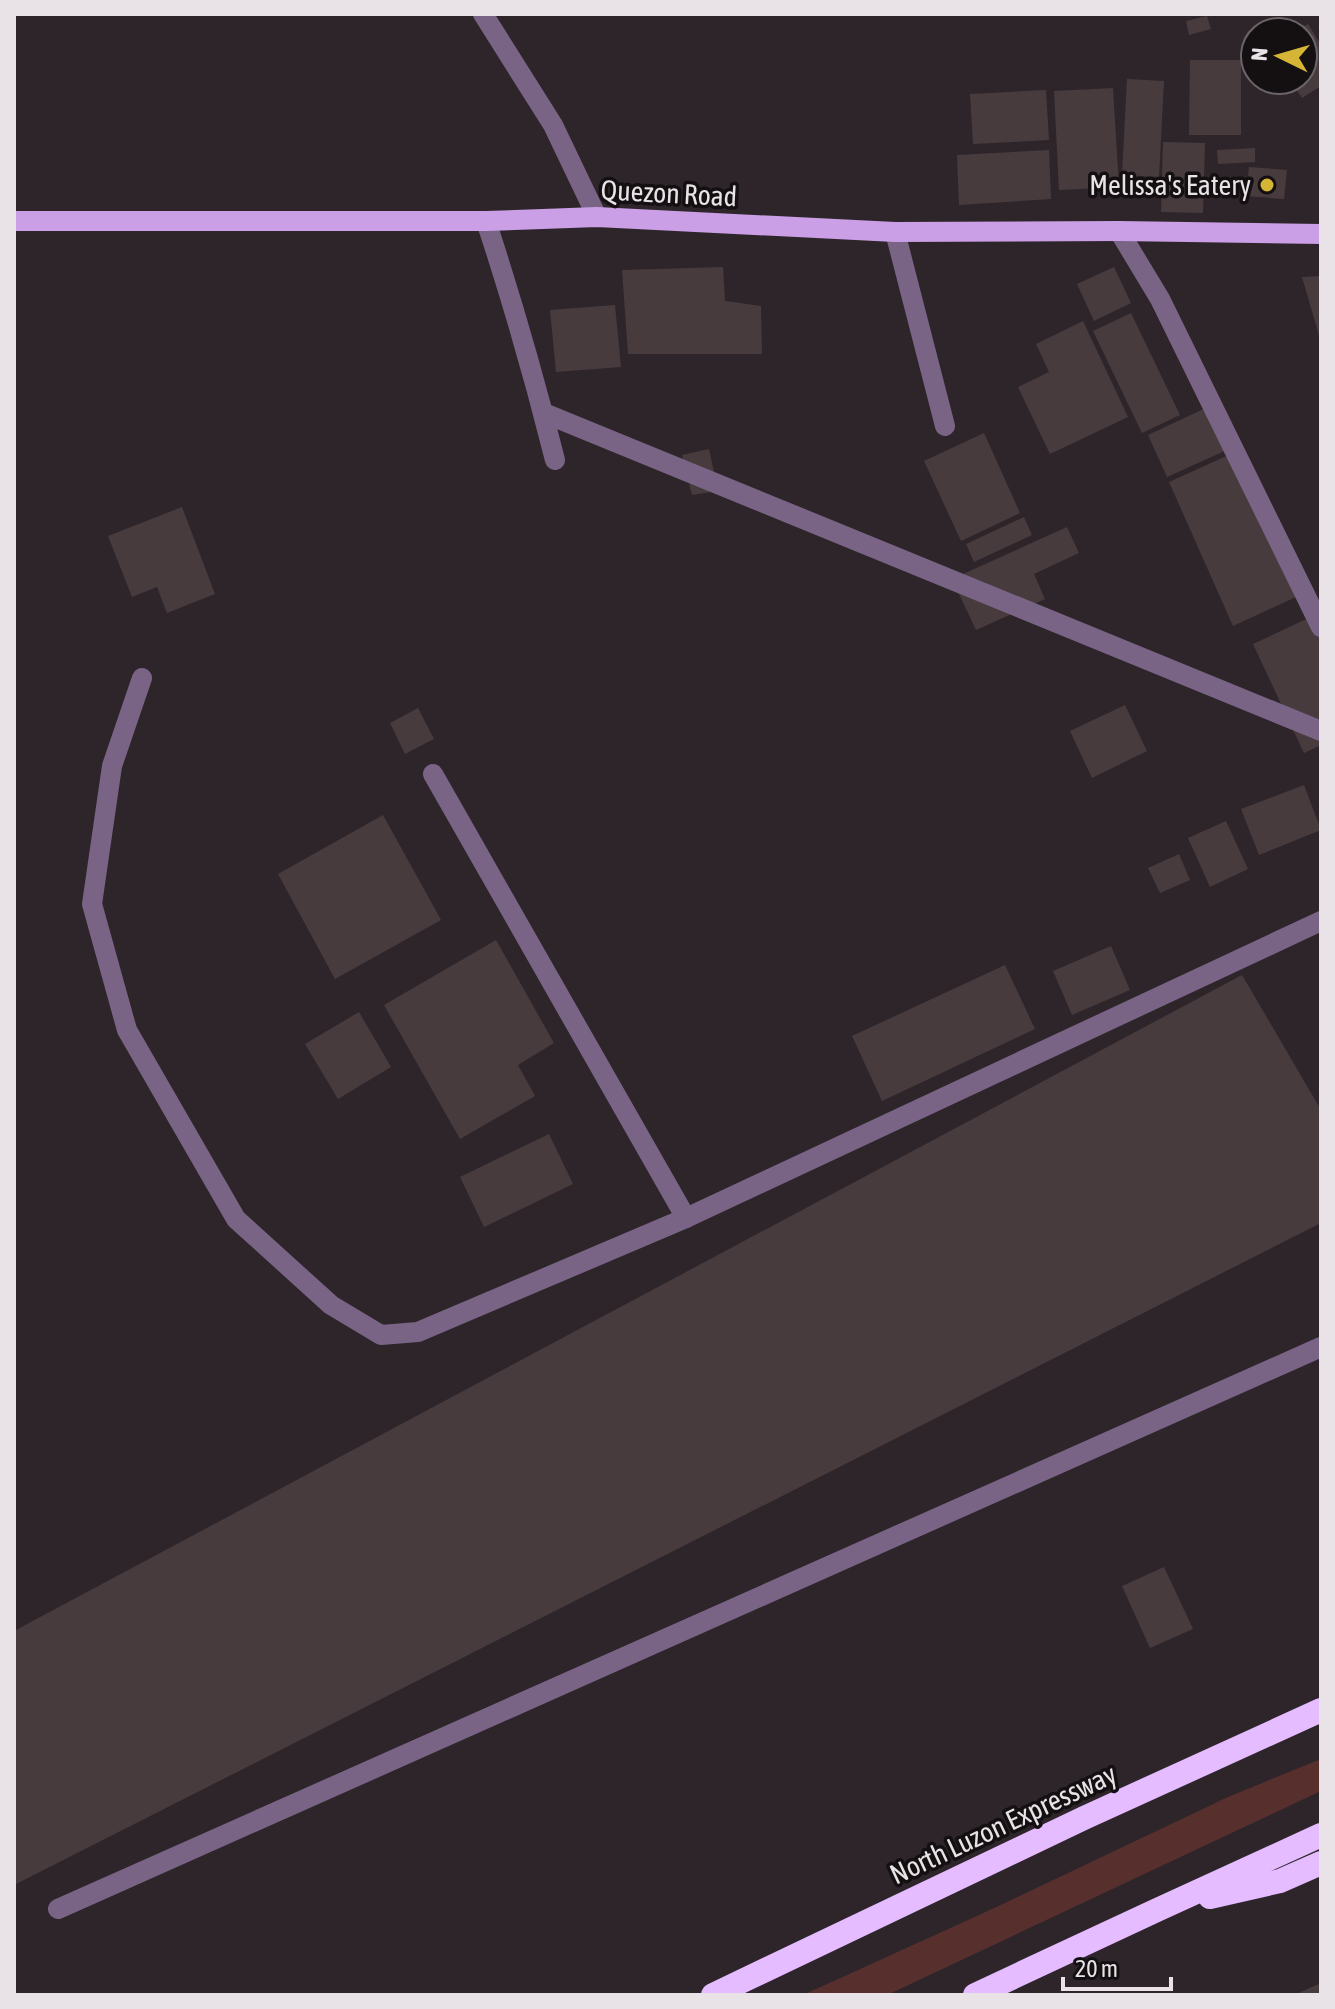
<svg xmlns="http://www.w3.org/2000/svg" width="1335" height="2009" font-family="'Asap Condensed',sans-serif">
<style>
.green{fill:#57302e}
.building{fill:#473b3e}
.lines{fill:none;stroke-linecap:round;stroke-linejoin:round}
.minor{stroke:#796486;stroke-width:20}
.major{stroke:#ca9fe5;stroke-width:20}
.highway{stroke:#e5bcff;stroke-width:24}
.poi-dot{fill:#d5b535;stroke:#141012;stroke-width:3}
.labels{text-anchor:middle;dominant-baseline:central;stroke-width:7;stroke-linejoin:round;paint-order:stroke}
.poi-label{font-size:28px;fill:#e9e3e7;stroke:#141012;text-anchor:end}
.street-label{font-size:28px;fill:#e9e3e7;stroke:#141012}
</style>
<rect width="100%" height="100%" fill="#2e252b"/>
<!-- green -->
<polygon class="green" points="1321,1759 1321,1791 887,1995 803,1995 990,1910 1228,1797"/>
<!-- building -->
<g class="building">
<polygon points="1207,16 1211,29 1189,35 1186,21"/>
<polygon points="1308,24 1321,45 1321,86 1302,98 1290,80 1303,80 1303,32 1295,32"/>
<polygon points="1190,60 1241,60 1241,135 1189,135"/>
<polygon points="1127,79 1164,81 1159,177 1122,175"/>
<polygon points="1113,88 1119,187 1059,190 1054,91"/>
<polygon points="1046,90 1049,140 973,144 970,94"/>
<polygon points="1163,142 1205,143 1203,213 1161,212"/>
<polygon points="1255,148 1255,162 1218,164 1217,150"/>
<polygon points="1049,150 1051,199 959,205 957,155"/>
<polygon points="1249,167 1287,170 1284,199 1246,196"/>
<polygon points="723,267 725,301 761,306 762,354 628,354 622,270"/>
<polygon points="1114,267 1131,303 1094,321 1077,284"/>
<polygon points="1321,276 1321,338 1320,339 1302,277"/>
<polygon points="615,305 621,367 556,372 550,310"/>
<polygon points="1131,313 1180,415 1142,433 1093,331"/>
<polygon points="1083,321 1128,417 1050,454 1018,387 1049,372 1036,344"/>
<polygon points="1210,406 1229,449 1167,477 1148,435"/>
<polygon points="984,433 1020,513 961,541 924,461"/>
<polygon points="709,449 718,491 692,495 682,455"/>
<polygon points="1233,453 1298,596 1233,626 1169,482"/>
<polygon points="182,507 215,594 167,613 157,587 132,597 108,536"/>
<polygon points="1024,517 1032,535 974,562 966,544"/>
<polygon points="1067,527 1079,553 1034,574 1045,599 976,630 952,579"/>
<polygon points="1313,616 1321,633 1321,745 1304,753 1253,644"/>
<polygon points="1125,705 1147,751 1092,778 1070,731"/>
<polygon points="418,708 434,739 405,754 390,723"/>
<polygon points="1304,785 1321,830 1259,855 1241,809"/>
<polygon points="383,815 441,920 335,979 278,874"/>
<polygon points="1226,821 1248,869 1210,887 1188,838"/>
<polygon points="1179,854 1190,880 1160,893 1148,868"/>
<polygon points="496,940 554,1043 518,1065 535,1096 460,1139 384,1005"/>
<polygon points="1111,946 1130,990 1072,1015 1053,971"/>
<polygon points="1005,965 1035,1029 882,1101 852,1036"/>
<polygon points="1242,975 1321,1110 1321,1223 14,1885 14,1631"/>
<polygon points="359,1012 391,1067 338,1099 305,1044"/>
<polygon points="549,1134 573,1184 484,1227 460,1177"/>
<polygon points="1164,1567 1193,1629 1150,1648 1122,1586"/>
<polygon points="1321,1983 1321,1995 1294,1995"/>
</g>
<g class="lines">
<!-- minor -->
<g class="minor">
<polyline points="483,14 553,125 597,217"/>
<path d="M486,221C512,300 535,380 555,460"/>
<polyline points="1119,231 1160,299 1321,627"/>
<polyline points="895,232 945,426"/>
<polyline points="544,413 1321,731"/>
<polyline points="142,678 112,766 92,904 127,1030 236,1219 331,1305 381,1335 418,1332 686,1218 1321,921"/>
<polyline points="433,774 686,1218"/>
<polyline points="58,1909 1321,1347"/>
</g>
<!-- major -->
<polyline class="major" points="14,221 486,221 597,217 895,232 1119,231 1321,234"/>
<!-- highway -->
<g class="highway">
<polyline points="1210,1897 1280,1881 1321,1863"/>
<polyline points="713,1995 1084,1818 1321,1710"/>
<polyline points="975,1995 1157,1910 1321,1835"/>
</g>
</g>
<!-- markers -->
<circle class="poi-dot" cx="1267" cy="185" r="8"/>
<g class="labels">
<!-- poi labels -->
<g class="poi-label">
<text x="1251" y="185">Melissa's Eatery</text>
</g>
<!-- street labels -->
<g class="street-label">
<text transform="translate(669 193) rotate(3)">Quezon Road</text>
<text transform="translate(1003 1824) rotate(-25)">North Luzon Expressway</text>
</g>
</g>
<!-- border -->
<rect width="1335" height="2009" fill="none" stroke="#e9e3e7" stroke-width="32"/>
<!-- north arrow -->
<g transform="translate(1279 56) rotate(275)"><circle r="38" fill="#141012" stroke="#696467" stroke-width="2"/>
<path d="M0-6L14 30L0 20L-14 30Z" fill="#d5b535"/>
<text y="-12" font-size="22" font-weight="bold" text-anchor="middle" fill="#e9e3e7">N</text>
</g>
<!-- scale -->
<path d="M1063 1977v12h108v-12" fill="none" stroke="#e9e3e7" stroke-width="4"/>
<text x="1075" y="1977" font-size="24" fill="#e9e3e7" stroke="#141012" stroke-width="6" paint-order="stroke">20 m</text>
</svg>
